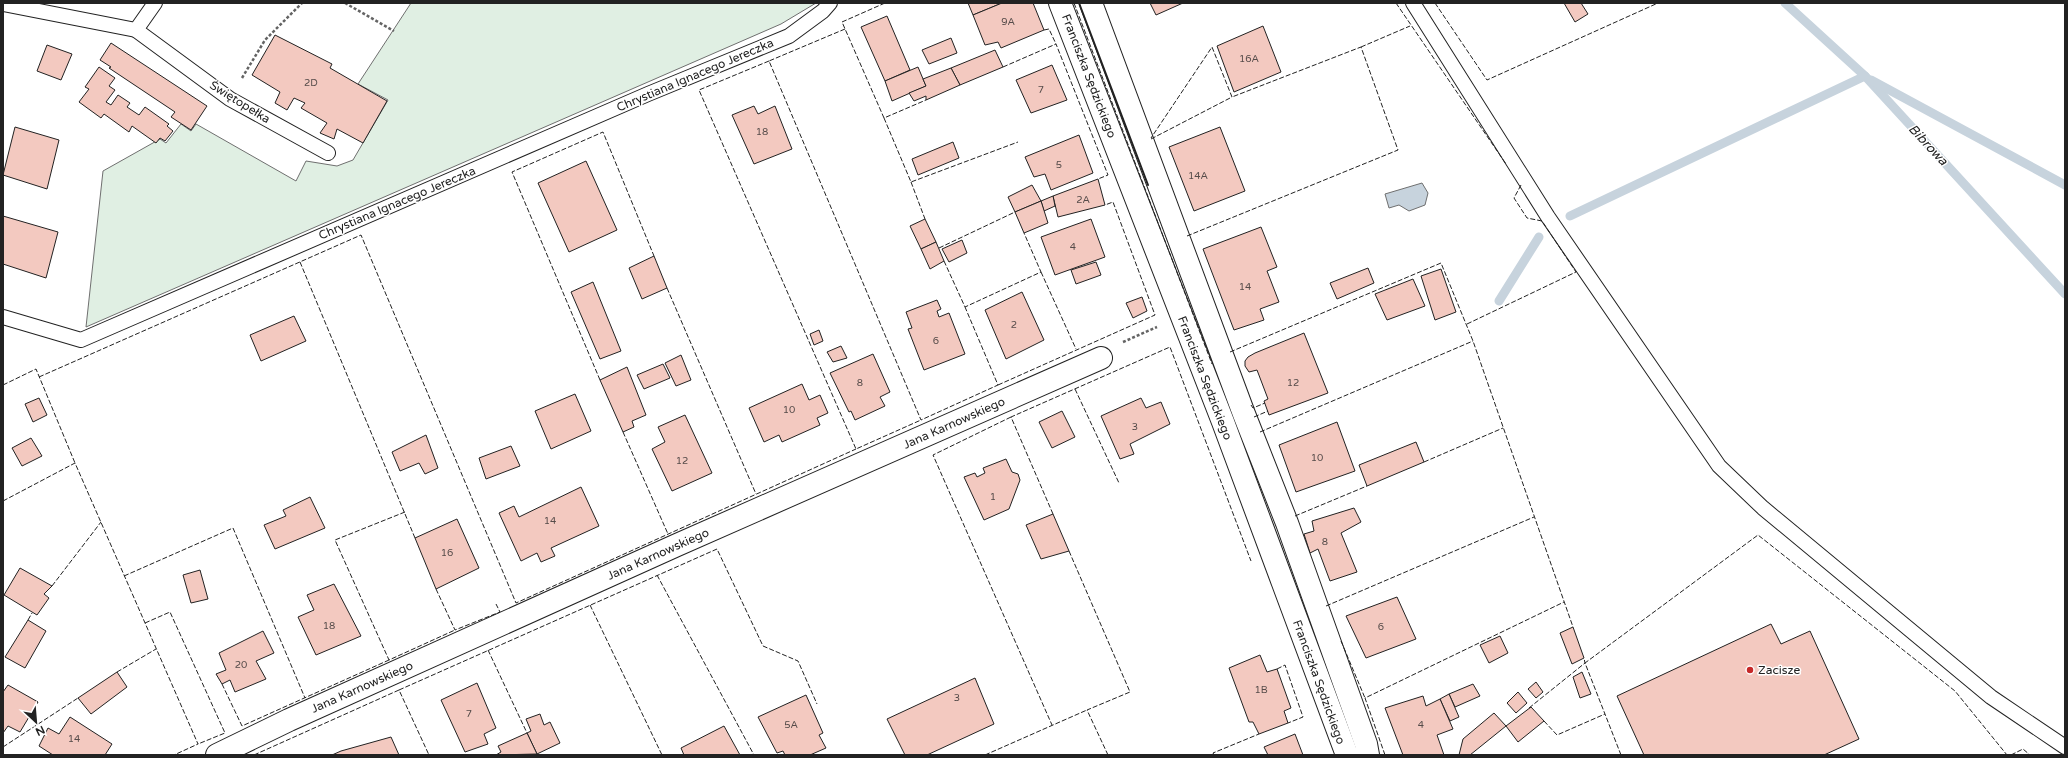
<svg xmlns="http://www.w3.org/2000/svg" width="2068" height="758" font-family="'Varela Round',sans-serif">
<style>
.green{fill:#e0efe3;stroke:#6f6f6f}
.water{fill:#c7d3dd;stroke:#6f6f6f}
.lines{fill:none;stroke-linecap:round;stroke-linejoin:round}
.stream{stroke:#c7d3dd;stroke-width:9}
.building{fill:#f3c9c0;stroke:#222}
.service-casing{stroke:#222;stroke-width:16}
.minor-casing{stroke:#222;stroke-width:24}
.path{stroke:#646464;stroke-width:2.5;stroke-dasharray:3 2;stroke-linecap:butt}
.service{stroke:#fff;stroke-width:14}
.minor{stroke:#fff;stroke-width:22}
.fence{stroke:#222;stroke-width:1;stroke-dasharray:5 2;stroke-linecap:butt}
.wall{stroke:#222;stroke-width:2}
.poi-dot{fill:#c62828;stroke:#fff;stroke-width:1.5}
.labels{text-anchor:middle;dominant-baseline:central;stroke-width:3;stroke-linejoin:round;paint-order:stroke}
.number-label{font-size:10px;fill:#564c4a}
.street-label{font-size:12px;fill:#222;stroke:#fff}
.poi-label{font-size:12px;fill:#222;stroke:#fff;text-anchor:start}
.water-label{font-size:13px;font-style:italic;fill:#222;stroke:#fff}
</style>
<rect width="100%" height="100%" fill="#fff"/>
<!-- green -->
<polygon class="green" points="411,3 816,3 781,24 86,327 103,171 160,139 166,143 181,124 191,131 196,124 296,181 306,161 337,166 353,160 388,100 358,84"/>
<!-- water -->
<polygon class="water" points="1422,183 1428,193 1425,205 1409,211 1399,205 1389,208 1385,194"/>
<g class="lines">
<!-- stream -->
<g class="stream">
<polyline points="1785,3 1865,76 2065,294"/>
<polyline points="1871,80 2065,185"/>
<polyline points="1570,216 1865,76"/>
<polyline points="1499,301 1539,237"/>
</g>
</g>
<!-- building -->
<g class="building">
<polygon points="968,3 1002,3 973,15"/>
<polygon points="1002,3 1033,3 1044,30 1001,48 998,42 985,45 973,15"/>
<polygon points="1150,3 1183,3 1156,15"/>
<polygon points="1564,3 1581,3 1588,14 1575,22"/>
<polygon points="887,16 910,70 885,81 861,27"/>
<polygon points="1263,26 1281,72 1234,92 1217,46"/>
<polygon points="275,35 332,64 330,68 387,101 363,143 337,129 334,139 320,133 327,123 301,108 305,103 294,98 287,110 275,103 280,92 252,75"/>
<polygon points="951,38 957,53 929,64 922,50"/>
<polygon points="111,43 207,106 191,130 171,117 175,112 109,68 111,67 100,60"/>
<polygon points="47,45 72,54 61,80 37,71"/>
<polygon points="995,50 1003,67 960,85 951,68"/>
<polygon points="1052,65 1067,100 1031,113 1016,80"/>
<polygon points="99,67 115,78 109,86 115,90 106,102 111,105 118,95 130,103 127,107 139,115 145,107 169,124 167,126 173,131 165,141 160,138 156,143 132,126 129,132 104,114 101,118 79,102 89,89 85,87"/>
<polygon points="918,67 926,86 892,101 885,81"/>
<polygon points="951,68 960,85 926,100 926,96 914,101 909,93 926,86 923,79"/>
<polygon points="754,106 758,114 775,106 792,149 754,164 732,115"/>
<polygon points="15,127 59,140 47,189 3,175"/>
<polygon points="1220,127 1245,191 1194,211 1169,147"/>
<polygon points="1079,135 1093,173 1051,190 1045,174 1034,177 1025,157"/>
<polygon points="953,142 959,158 918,175 912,159"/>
<polygon points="586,161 617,230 569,252 538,183"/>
<polygon points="1098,179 1105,205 1058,217 1053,196"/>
<polygon points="1032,185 1041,201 1015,212 1008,197"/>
<polygon points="1053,196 1055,206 1044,211 1041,201"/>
<polygon points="1041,201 1048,223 1024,233 1015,212"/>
<polygon points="3,216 58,232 46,278 3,264"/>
<polygon points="925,219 936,242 921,249 910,226"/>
<polygon points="1091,219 1105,257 1055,275 1041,237"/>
<polygon points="1261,227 1277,267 1267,271 1279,302 1260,309 1264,320 1234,330 1203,249"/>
<polygon points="962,240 967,253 949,262 942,249"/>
<polygon points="936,242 944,261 930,269 921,249"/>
<polygon points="654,256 667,288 642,299 629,268"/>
<polygon points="1096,262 1101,275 1076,284 1071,270"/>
<polygon points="1368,268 1374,283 1337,299 1330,283"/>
<polygon points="1441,269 1456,312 1435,320 1421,276"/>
<polygon points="1413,279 1425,306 1387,320 1375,294"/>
<polygon points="593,282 621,351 600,359 571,292"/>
<polygon points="1022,292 1044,340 1006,359 985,310"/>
<polygon points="1142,297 1147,311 1133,318 1126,303"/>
<polygon points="937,300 941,309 937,311 939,317 949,313 965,354 924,370 908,329 912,328 906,312"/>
<polygon points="294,316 306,341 261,361 250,335"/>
<polygon points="819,330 823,341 814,345 810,334"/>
<polygon points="1304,333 1328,393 1269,415 1264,401 1268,399 1257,370 1249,372 1245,366 1245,361 1248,357 1255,353"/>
<polygon points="841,346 847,358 833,362 827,352"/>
<polygon points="873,354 890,392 880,397 885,406 855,420 851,411 849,412 830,373"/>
<polygon points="681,355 691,380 676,386 665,363"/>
<polygon points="663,364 670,378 644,389 637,375"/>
<polygon points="627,367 646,415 632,421 634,427 623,432 600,380"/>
<polygon points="802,384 809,400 820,395 828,413 817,418 820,425 782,442 779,435 764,442 749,408"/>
<polygon points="575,394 591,431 551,449 535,411"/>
<polygon points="39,398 47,415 33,422 25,404"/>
<polygon points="1141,398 1146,408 1161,402 1170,424 1130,444 1134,454 1120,459 1101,416"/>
<polygon points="1062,411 1075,437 1052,448 1039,422"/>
<polygon points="685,415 712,473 672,491 652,449 665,442 658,427"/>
<polygon points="1337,422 1355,471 1296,492 1279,445"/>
<polygon points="426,435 438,468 425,474 419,463 400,471 392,452"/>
<polygon points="31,438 42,456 22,466 12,448"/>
<polygon points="1416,442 1424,462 1367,486 1359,465"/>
<polygon points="511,446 520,466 486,479 479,458"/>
<polygon points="1006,459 1012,472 1018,474 1020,480 1009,509 984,520 964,477 975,473 977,477 985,473 983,468"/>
<polygon points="581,487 599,526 551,548 555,556 541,562 537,553 521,561 499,513 514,506 519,517"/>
<polygon points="310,497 325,528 275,549 264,525 286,516 283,510"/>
<polygon points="1354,508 1361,522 1341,533 1357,572 1330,581 1318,549 1310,553 1304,534 1314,531 1312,521"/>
<polygon points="1053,514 1069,551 1041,559 1026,525"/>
<polygon points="457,519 479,568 436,589 415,538"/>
<polygon points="20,568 52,586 44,594 49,598 37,615 4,595"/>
<polygon points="200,570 208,599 191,603 183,575"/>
<polygon points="334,584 361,636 316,655 298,617 314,610 307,595"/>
<polygon points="1397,597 1416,639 1366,658 1346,616"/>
<polygon points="28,620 46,631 25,668 5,657"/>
<polygon points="1771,624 1781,644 1810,631 1859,739 1824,755 1644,755 1617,696"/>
<polygon points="1573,627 1584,658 1572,664 1560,633"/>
<polygon points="263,631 274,653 256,661 266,679 235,692 230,680 222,684 216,674 226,670 219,653"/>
<polygon points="1500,636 1508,653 1489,663 1480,645"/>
<polygon points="1260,655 1267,672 1277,669 1291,708 1284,711 1288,723 1259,734 1253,722 1249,722 1229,668"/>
<polygon points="117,672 127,687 91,714 78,698"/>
<polygon points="1582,672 1591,694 1580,698 1573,677"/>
<polygon points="975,678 994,724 927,755 905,755 887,719"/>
<polygon points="1536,682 1543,692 1536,698 1528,689"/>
<polygon points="477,683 496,728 484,734 488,744 465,752 441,700"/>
<polygon points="1473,684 1480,696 1455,707 1449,694"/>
<polygon points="8,685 38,702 20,732 8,726 3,733 3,692"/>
<polygon points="1518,692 1527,703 1516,713 1507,703"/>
<polygon points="1449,694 1459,717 1450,721 1440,699"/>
<polygon points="806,695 823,733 819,735 826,748 810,755 785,755 783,751 777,753 758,717"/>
<polygon points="1423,696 1426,706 1440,699 1453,729 1437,735 1444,755 1403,755 1385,708"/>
<polygon points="1531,707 1544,721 1518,742 1506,726"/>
<polygon points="1494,713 1506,726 1470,755 1459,755 1463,739"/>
<polygon points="540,714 544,725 550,722 560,743 537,754 527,733 531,731 526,719"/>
<polygon points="70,717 112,744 105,755 53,755 39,746 48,728 59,734"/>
<polygon points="724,726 740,755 684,755 681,748"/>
<polygon points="527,733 537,754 496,755 501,752 498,746"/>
<polygon points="1295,734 1303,755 1268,755 1264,747"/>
<polygon points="391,737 399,755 332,755 341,751"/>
</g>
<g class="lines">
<defs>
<g id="service">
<polyline points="1413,3 1548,217 1719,466 1763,508 1991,697 2065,747"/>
<polyline points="3,4 136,30 155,3"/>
<polyline points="136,30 230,99 328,153"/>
<polyline points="3,317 81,340 648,94 789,36 823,11 830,3"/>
</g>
<g id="minor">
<polyline points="1060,3 1223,422 1347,755"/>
<polyline points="1091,3 1244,414 1287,523 1366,744 1368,755"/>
<polyline points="217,755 289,720 677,545 1101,358"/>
</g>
</defs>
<!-- service casing -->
<use href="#service" class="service-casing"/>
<!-- minor casing -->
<use href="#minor" class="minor-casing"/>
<!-- path -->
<g class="path">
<polyline points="345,3 394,31"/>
<polyline points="242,78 265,40 302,3"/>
<polyline points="1123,342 1157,327"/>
</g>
<!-- service -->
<use href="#service" class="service"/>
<!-- minor -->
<use href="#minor" class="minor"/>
<!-- fence -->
<g class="fence">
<polyline points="885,3 842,22 884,118 926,100"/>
<polyline points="1074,3 1212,364"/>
<polyline points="1396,3 1506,164"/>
<polyline points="1435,3 1487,80 1658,3"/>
<polyline points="845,29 769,61 921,420 998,385 965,307"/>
<polyline points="1044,30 1049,29 1056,44"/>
<polyline points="1361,47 1410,26"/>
<polyline points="769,61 699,90 856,449 921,420"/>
<polyline points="1003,67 1056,44 1108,175 1098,179"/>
<polyline points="884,118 911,182 1018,142"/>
<polyline points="1151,139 1232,97 1212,47 1151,138"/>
<polyline points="911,182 925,219"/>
<polyline points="1187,236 1398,150 1361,47 1232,97"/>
<polyline points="939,248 1015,212"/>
<polyline points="944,261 965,307 1041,272 1024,233"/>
<polyline points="300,262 415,538"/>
<polyline points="1041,272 1076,349"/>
<polyline points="667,288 756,494"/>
<polyline points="1467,324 1576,272 1542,221 1527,218 1514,198 1521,185"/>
<polyline points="1230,352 1441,263 1473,341 1573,627"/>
<polyline points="39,377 361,235 516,603 856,449"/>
<polyline points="600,380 512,172 603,132 654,256"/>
<polyline points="3,385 36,369 75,463"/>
<polyline points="998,385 1155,315 1113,202 1105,205"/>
<polyline points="1075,389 1119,483"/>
<polyline points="1251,405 1253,408 1265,403"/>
<polyline points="1011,417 933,455 1052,725"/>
<polyline points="1254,417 1268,411"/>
<polyline points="623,432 668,534"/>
<polyline points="1260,432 1473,341"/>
<polyline points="1424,462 1503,428"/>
<polyline points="3,501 75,463 198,744 174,755"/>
<polyline points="405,512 335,540 389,660 455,630"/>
<polyline points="1053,514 1011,417 1170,347 1251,561"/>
<polyline points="1295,516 1367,486"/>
<polyline points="1069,551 1130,692 1087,710 1108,755"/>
<polyline points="657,575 754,755"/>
<polyline points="124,576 233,528 305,698"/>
<polyline points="52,586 101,522"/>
<polyline points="436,589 455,630 500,612 496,604"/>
<polyline points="590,605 662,755"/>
<polyline points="1326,606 1534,517"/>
<polyline points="28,620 32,613"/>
<polyline points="145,623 170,612 225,733 198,744"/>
<polyline points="1341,641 1365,698"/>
<polyline points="488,650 527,733"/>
<polyline points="1277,669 1285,665 1303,717 1288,723"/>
<polyline points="117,672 156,649"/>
<polyline points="222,684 242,726 389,660"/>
<polyline points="399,690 717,549 763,646 798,661 817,704"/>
<polyline points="1529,708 1585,663 1584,658"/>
<polyline points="1544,721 1557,735 1605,714"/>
<polyline points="3,747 78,698"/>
<polyline points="254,755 399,690 429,755"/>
<polyline points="985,755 1087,710"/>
<polyline points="1214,755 1213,753 1259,734"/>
<polyline points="1385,755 1365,698 1564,602"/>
<polyline points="1621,755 1585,663 1758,535 1955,691 2007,755"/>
<polyline points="2011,755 2023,749 2030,755"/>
</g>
<!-- wall -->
<polyline class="wall" points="1079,3 1148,185"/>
</g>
<!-- markers -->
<circle class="poi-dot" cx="1750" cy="670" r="4"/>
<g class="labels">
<!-- number labels -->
<g class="number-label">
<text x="1008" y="22">9A</text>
<text x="1249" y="59">16A</text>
<text x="311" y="83">2D</text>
<text x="1041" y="90">7</text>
<text x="762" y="132">18</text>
<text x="1059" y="165">5</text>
<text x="1198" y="176">14A</text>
<text x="1083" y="200">2A</text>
<text x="1073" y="247">4</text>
<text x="1245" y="287">14</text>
<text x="1014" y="325">2</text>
<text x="936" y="341">6</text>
<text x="860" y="383">8</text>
<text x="1293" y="383">12</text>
<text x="789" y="410">10</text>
<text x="1135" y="427">3</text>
<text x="1317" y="458">10</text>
<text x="682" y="461">12</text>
<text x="993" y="497">1</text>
<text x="550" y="521">14</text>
<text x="1325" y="542">8</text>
<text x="447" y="553">16</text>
<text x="329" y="626">18</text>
<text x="1381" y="627">6</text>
<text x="241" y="665">20</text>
<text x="1261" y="690">1B</text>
<text x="957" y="698">3</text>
<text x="469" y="714">7</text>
<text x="791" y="725">5A</text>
<text x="1421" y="725">4</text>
<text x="74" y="739">14</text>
</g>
<!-- street labels -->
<g class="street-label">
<text transform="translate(695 75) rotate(-23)">Chrystiana Ignacego Jereczka</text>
<text transform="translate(1089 76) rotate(69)">Franciszka Sędzickiego</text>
<text transform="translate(240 102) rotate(32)">Świętopełka</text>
<text transform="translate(397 203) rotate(-23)">Chrystiana Ignacego Jereczka</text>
<text transform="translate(1205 378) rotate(69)">Franciszka Sędzickiego</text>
<text transform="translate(954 423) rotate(-24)">Jana Karnowskiego</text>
<text transform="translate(658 554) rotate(-24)">Jana Karnowskiego</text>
<text transform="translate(1319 682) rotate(70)">Franciszka Sędzickiego</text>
<text transform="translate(362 687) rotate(-24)">Jana Karnowskiego</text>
</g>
<!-- poi labels -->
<g class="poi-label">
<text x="1758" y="670">Zacisze</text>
</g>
<!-- water labels -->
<g class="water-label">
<text transform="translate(1928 145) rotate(47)">Bibrowa</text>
</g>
</g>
<!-- border -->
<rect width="2068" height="758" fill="none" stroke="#222222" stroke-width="8"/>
<!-- north arrow -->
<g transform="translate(36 722) rotate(154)" stroke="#ffffff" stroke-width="3" paint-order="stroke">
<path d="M0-3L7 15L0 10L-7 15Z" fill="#222222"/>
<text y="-6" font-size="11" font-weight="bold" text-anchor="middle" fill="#222222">N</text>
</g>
</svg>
